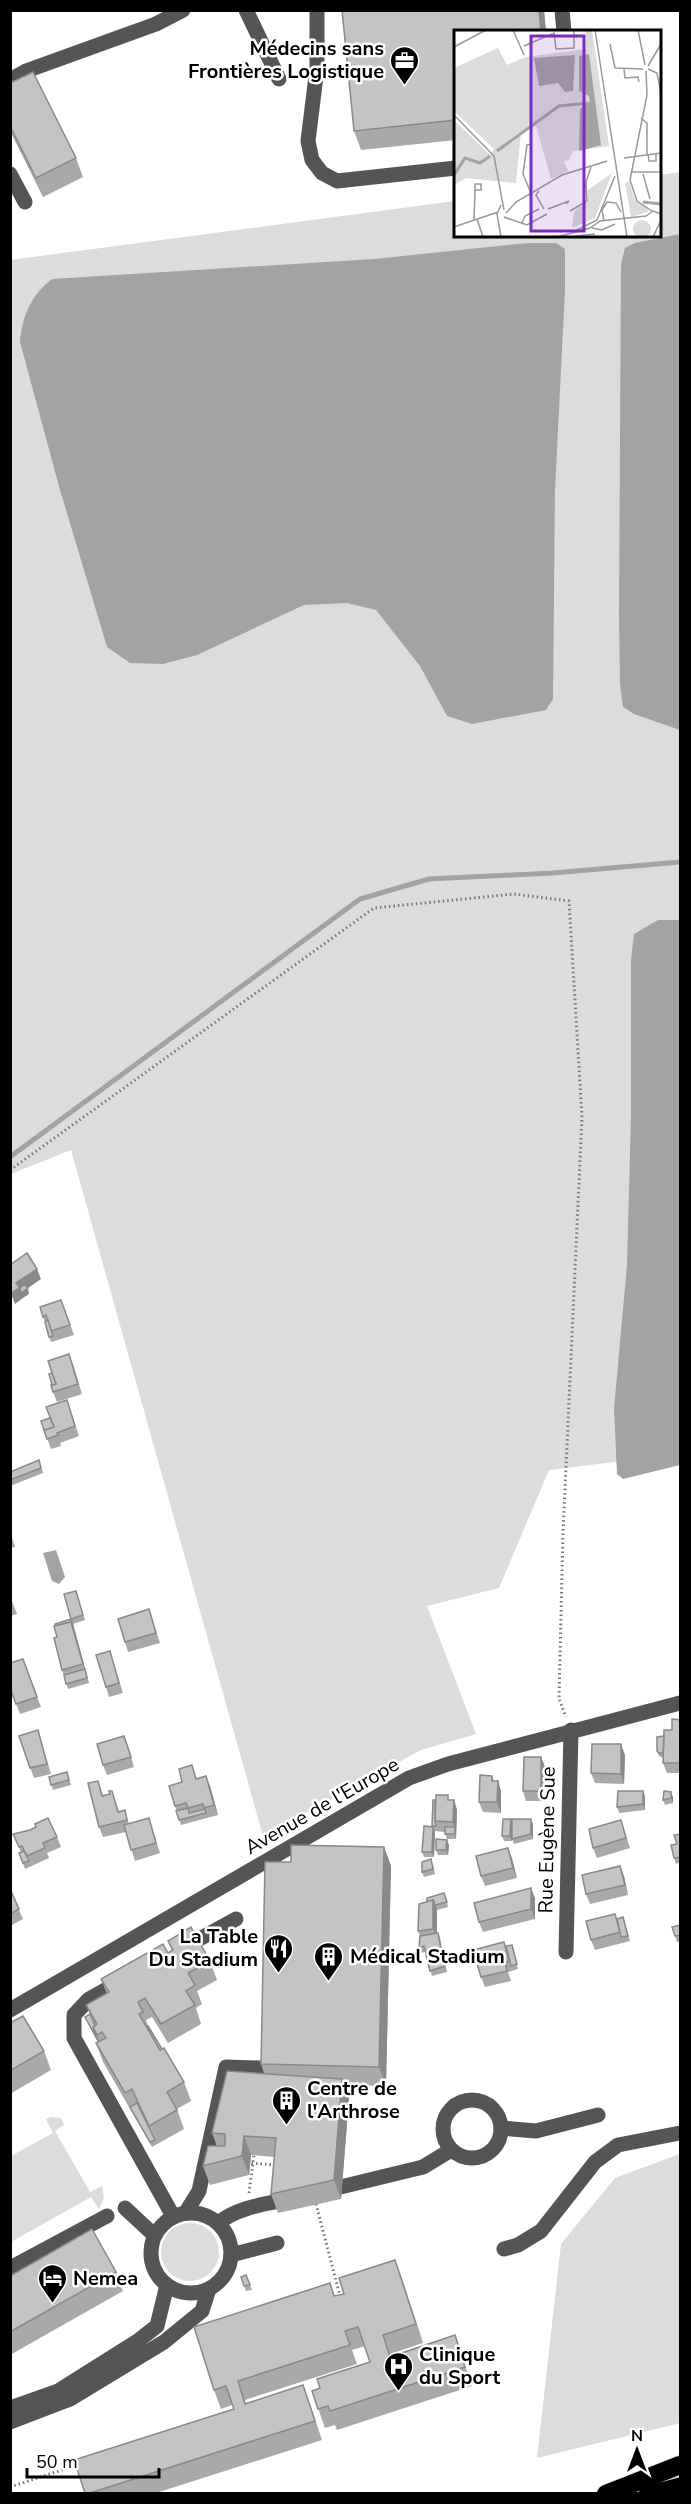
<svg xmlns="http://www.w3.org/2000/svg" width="691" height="2504" font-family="'Nunito Sans',sans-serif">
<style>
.green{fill:#dcdcdc}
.water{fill:#a3a3a3}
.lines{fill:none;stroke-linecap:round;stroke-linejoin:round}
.stream{stroke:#a3a3a3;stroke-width:5}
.major-casing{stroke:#dbdbdb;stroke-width:17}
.highway-casing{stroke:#dbdbdb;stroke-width:20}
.path{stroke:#777;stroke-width:3;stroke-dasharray:1.5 3;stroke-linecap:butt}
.minor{stroke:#555;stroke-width:15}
.major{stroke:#000;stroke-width:15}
.highway{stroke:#000;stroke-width:18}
.wall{fill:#a9a9a9}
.shaded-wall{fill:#898989}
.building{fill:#c4c4c4;stroke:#898989;stroke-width:1.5}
.labels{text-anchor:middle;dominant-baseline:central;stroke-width:5;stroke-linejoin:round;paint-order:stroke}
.poi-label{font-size:20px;font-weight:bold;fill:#000;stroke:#fff;text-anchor:start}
.street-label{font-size:20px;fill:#000;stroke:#fff}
.inset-river{fill:none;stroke:#a3a3a3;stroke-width:3}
.inset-road{fill:none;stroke:#999;stroke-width:1.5}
.view{fill:#7b2cbf;fill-opacity:0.15;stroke:#7b2cbf;stroke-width:3}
.inset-edge{fill:none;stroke:#000;stroke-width:3}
</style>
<rect width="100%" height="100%" fill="#fff"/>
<!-- green -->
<g class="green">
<polygon points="680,172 680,1454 549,1470 499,1588 427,1606 476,1734 421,1750 263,1836 71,1150 11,1174 10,260 455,201 456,236 660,236 660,175"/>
<polygon points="51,2117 61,2118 64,2125 55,2131 90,2192 102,2186 104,2198 99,2209 91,2197 11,2242 11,2156 53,2133 46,2119"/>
<polygon points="680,2154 680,2423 537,2458 561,2244 615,2178"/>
<circle cx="190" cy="2252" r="29"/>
</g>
<!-- water -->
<g class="water">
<polygon points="680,234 680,730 634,714 623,707 620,684 619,615 621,264 625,248 635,243"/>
<path d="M528,243H556L565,249V290L555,490L553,699L546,710L472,724L447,716L420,666L376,610L347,603L304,605L197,655L163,664L130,663L107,647L60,490L20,342C22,316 32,294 52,279L374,259Z"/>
<polygon points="658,920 680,920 680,1465 623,1479 617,1474 614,1409 627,1265 631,1115 631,960 634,934"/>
<polygon points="56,1550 65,1577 59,1584 52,1581 43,1553"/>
</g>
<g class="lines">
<!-- stream -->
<polyline class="stream" points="10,1157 360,899 429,879 553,873 680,862"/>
<defs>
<polyline id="major" points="646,2494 680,2485"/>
<polyline id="highway" points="606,2494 680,2465"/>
</defs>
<!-- major casing -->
<use href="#major" class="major-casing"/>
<!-- highway casing -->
<use href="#highway" class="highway-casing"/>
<!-- path -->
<g class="path">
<polyline points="10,1170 374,908 514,894 569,901 582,1117 563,1533 559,1699 566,1717"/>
<polyline points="247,2163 276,2165"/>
<polyline points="249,2193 254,2155"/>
<polyline points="316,2204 340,2296"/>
<polyline points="10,2487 77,2465"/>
</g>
<!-- minor -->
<g class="minor">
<polyline points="246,10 279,79"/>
<polyline points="317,10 317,68 308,141 312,160 322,173 337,181 456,168"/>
<polyline points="562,10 564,32"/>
<polyline points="10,80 26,71 156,24 183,10"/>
<polyline points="10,174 25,202"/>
<polyline points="181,1949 236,1919"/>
<polyline points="566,1952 571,1730"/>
<polyline points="123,1980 89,1999 74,2015 74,2038 173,2216"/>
<polyline points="10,2010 409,1778 448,1764 680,1703"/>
<circle cx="472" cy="2129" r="29"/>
<polyline points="501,2128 536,2131 598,2115"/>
<polyline points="324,2191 423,2167 451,2150"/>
<polyline points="125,2208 154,2235"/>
<polyline points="186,2212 199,2191 226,2067 260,2068"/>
<circle cx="191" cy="2253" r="40"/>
<path d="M218,2223C240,2206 268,2204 294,2198"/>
<polyline points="504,2249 518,2245 541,2231 595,2162 618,2145 680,2133"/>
<polyline points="231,2255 277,2243"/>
<polyline points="10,2268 107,2216"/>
<polyline points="10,2408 58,2391 139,2340 157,2326 167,2285"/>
<polyline points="10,2422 70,2399 164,2342 202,2311 209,2289"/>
</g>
<!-- major -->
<use href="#major" class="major"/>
<!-- highway -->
<use href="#highway" class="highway"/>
</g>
<!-- wall -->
<g class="wall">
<polygon points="342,10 544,10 546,32 456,32 456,140 361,150 354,131"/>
<polygon points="10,83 76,158 83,177 43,197 10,131"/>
<polygon points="61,1300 74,1335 51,1342 40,1307"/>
<polygon points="73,1364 82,1394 57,1402 53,1392"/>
<polygon points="67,1400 79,1436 60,1443 61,1446 51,1449 44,1430"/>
<polygon points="39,1460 43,1473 10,1486 10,1472"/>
<polygon points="10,1531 15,1547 10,1548"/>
<polygon points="10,1596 17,1614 10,1616"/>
<polygon points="77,1596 85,1620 73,1624 89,1683 68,1689 62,1670 55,1626 71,1619"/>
<polygon points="149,1609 160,1643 128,1652 125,1642"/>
<polygon points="23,1659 41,1707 20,1714 10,1688"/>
<polygon points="113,1661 123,1693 109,1697 106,1687"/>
<polygon points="681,1720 681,1773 667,1773 663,1763 663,1758 659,1756 657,1751 664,1736"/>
<polygon points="19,1736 41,1740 51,1774 34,1778"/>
<polygon points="128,1746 134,1767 107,1775 103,1765"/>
<polygon points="625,1755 624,1784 595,1783 591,1773"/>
<polygon points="541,1757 545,1767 544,1801 526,1801 523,1791"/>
<polygon points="67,1772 71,1785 53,1790 49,1777"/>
<polygon points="492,1776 494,1781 498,1781 501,1791 501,1813 483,1812 479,1802"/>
<polygon points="197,1778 210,1786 218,1815 181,1825 175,1806"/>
<polygon points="98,1781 103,1796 110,1794 112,1791 119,1812 125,1810 129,1824 152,1828 160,1853 135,1861 126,1832 103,1837 99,1827"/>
<polygon points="645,1796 645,1810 619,1813 617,1807"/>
<polygon points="673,1797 673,1803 665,1805 663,1800"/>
<polygon points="450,1800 454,1800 457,1810 456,1839 447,1839 445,1832 435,1831 434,1857 424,1857 422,1852 432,1826"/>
<polygon points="511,1819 512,1822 533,1824 533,1839 514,1844 512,1839 512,1841 504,1841 502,1836"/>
<polygon points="621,1820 630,1848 597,1858 593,1848"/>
<polygon points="13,1834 57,1837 61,1847 47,1853 49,1858 25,1869 19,1853 21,1852"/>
<polygon points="681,1834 681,1862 676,1864 674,1858 677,1844"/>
<polygon points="449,1845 448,1855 438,1855 436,1850"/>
<polygon points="384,1847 391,1866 386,2086 345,2085 349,2098 341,2199 278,2213 271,2194 275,2157 251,2155 249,2175 210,2185 203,2166 217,2146 212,2133 264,2073 261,2064"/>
<polygon points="508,1848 517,1878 485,1886 481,1876"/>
<polygon points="433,1864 435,1874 424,1877 422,1872"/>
<polygon points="624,1876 628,1895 590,1904 586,1894"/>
<polygon points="10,1891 23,1919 10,1926"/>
<polygon points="535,1898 535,1919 483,1932 479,1922"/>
<polygon points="446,1899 448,1907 437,1910 437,1933 438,1933 440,1938 443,1955 447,1972 432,1976 425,1952 421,1953 419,1948 420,1936 418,1931 419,1904"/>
<polygon points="623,1917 630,1941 595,1950 591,1940 617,1919"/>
<polygon points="681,1925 681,1941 677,1942 675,1936"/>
<polygon points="168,1941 210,1961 217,1980 197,1991 202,2004 196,2008 201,2024 168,2043 152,2017 146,2020 148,2026 162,2049 184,2082 191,2101 177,2109 184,2129 152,2147 103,2062 96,2043 98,2042 85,2017 90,2014 86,2005 107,1994 101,1979 168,1953 172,1951"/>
<polygon points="504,1942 506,1946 512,1945 518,1969 508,1972 511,1981 485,1987 481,1977"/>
<polygon points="10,2023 44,2051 51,2070 10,2094"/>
<polygon points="395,2260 423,2343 390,2354 390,2356 455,2335 472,2386 337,2430 335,2425 325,2428 312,2391 320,2388 370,2362 365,2346 352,2350 357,2364 245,2400 246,2404 310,2404 322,2440 156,2493 85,2493 234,2409 232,2405 221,2409 214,2390 335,2296 344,2294"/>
<polygon points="116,2272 123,2291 10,2355 10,2276"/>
<polygon points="246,2275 252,2290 246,2291 241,2277"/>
</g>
<!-- shaded-wall -->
<g class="shaded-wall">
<polygon points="539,10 544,10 546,32 541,32"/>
<polygon points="37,1269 41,1279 28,1288 29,1294 23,1298 21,1293 23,1298 15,1304 11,1293 16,1283"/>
<polygon points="71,1622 73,1624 89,1683 83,1664"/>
<polygon points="621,1744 625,1755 624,1784 621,1774"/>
<polygon points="541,1757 545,1767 544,1801 541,1791"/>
<polygon points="206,1776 210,1786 218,1815 214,1805"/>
<polygon points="498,1781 501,1791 501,1813 497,1802"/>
<polygon points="643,1791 645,1796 645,1810 643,1804"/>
<polygon points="671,1792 673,1797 673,1803 671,1798"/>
<polygon points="454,1800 457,1810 456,1839 455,1834 455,1827 453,1822"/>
<polygon points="511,1819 513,1824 512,1841 510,1836"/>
<polygon points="531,1819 533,1824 533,1839 531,1834"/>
<polygon points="433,1827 435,1832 434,1857 432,1852"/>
<polygon points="447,1840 449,1845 448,1855 446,1850"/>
<polygon points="384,1847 391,1866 386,2086 379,2067"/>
<polygon points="508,1848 512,1858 517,1878 513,1868"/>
<polygon points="620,1866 624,1876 628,1895 625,1885"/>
<polygon points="531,1888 535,1898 535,1919 531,1909"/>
<polygon points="433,1900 437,1910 437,1939 433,1929"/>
<polygon points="342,2079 349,2098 341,2199 334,2180"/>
<polygon points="244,2136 251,2155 249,2175 242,2156"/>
<polygon points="395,2260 402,2279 423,2343 416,2324"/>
</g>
<!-- building -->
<g class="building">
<polygon points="342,10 539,10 541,32 456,32 456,120 354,131"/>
<polygon points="33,72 76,158 36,178 10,126 10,83"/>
<polygon points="27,1253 37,1269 16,1283 20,1288 11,1293 10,1265"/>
<polygon points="25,1285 28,1288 21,1293 20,1288 18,1288"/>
<polygon points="61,1300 70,1325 51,1331 46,1315 43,1317 40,1307"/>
<polygon points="48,1320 53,1336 49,1337 45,1322"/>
<polygon points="69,1354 78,1384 53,1392 51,1385 56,1384 48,1361"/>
<polygon points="52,1373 56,1384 52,1385 49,1374"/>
<polygon points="67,1400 75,1426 57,1433 58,1435 47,1439 44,1430 54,1427 46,1407"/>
<polygon points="50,1418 54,1427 44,1430 41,1421"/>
<polygon points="39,1460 41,1468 10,1480 10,1472"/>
<polygon points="76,1591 83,1615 71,1619 64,1594"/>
<polygon points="149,1609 156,1633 125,1642 118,1619"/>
<polygon points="71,1619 73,1627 71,1622 55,1626 55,1624"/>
<polygon points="71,1622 83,1664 62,1670 54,1638 57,1637 54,1626"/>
<polygon points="110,1651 119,1683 106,1687 96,1655"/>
<polygon points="23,1659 37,1697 16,1704 10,1688 10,1663"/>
<polygon points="85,1669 87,1678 66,1684 64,1675"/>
<polygon points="672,1719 681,1720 681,1763 663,1763 664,1730 672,1730"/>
<polygon points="38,1730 47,1764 30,1768 19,1736"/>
<polygon points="124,1736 131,1757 103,1765 97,1744"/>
<polygon points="664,1736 663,1753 659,1753 657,1751 657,1737"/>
<polygon points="592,1744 621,1744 621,1774 591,1773"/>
<polygon points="524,1757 541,1757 541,1791 523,1791"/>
<polygon points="192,1765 196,1779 206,1776 214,1805 204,1808 203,1804 188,1808 186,1803 175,1806 169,1786 182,1782 179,1769"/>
<polygon points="67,1772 69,1780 51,1785 49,1777"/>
<polygon points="480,1775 492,1776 492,1781 498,1781 497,1802 479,1802"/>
<polygon points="98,1781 102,1796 110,1794 109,1791 112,1791 118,1812 125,1810 127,1820 99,1827 88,1783"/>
<polygon points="618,1791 643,1791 643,1804 617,1807"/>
<polygon points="664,1791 671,1792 671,1798 663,1800"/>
<polygon points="436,1795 448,1795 448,1800 454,1800 453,1822 435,1821"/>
<polygon points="433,1800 435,1800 435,1821 436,1826 432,1826"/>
<polygon points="188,1808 189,1813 205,1809 206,1813 179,1820 176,1811"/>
<polygon points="48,1818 57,1837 43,1843 45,1848 27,1856 22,1846 19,1847 13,1834 30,1830 36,1827 35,1824"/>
<polygon points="149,1818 156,1843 131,1850 124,1825"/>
<polygon points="503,1819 511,1819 510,1836 502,1836"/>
<polygon points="512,1819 531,1819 531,1834 512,1839"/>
<polygon points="621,1820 626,1838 593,1848 589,1829"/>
<polygon points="424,1826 433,1827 432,1852 422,1852"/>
<rect x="445" y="1827" width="10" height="7"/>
<polygon points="681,1834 681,1857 674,1858 671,1845 677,1844 674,1835"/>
<polygon points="436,1839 447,1840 446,1850 436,1850"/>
<polygon points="291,1845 384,1847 379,2067 261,2064 265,1862 291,1862"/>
<polygon points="508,1848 513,1868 481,1876 476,1856"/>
<polygon points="24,1851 29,1861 23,1863 19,1853"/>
<polygon points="431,1859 433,1869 422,1872 422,1862"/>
<polygon points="620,1866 625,1885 586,1894 582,1875"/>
<polygon points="531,1888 531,1909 479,1922 474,1903"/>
<polygon points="10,1891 11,1891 19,1909 10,1914"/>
<polygon points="444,1893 447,1902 435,1905 433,1900 427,1902 427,1898"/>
<polygon points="433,1900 433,1929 418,1931 419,1904"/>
<polygon points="615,1914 620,1932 591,1940 586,1921"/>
<polygon points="623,1917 628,1936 621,1937 617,1919"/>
<polygon points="681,1925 681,1935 675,1936 672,1927"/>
<polygon points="191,1927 210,1961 188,1973 195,1985 186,1991 195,2005 161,2024 145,1998 138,2002 143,2012 139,2014 160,2050 164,2048 184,2082 167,2092 177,2110 149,2126 132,2089 125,2093 96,2043 106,2038 102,2032 97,2035 93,2027 97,2024 86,2005 109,1992 101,1979 163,1944 168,1953 173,1950 168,1941"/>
<polygon points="438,1933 441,1949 426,1953 424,1946 419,1948 420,1936"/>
<polygon points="504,1942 509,1961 505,1962 507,1971 481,1977 473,1950"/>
<polygon points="512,1945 517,1964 511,1966 506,1946"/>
<polygon points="441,1951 445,1966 430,1971 426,1955"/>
<polygon points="90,2014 95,2026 93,2027 98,2041 85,2017"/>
<polygon points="23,2016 44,2051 10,2071 10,2023"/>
<polygon points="148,2026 162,2049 160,2050 147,2027"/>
<polygon points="227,2071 342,2079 334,2180 271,2194 276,2138 244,2136 242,2156 203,2166 208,2146 225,2146 225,2134 212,2133"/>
<polygon points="137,2103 155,2140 150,2142 130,2107"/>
<polygon points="92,2229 116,2272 10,2332 10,2276"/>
<polygon points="395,2260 416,2324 383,2335 390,2357 455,2335 465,2367 330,2411 328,2406 318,2409 312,2391 320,2388 317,2379 370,2362 358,2327 345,2331 350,2345 238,2381 245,2404 303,2385 315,2421 90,2493 85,2493 74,2460 234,2409 226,2386 214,2390 194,2327 330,2283 334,2296 344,2294 339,2278"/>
<polygon points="246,2275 250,2285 244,2286 241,2277"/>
</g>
<!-- icons -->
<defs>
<symbol id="office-pin" viewBox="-11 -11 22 30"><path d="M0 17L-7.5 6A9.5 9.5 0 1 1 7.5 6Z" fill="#000" stroke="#fff"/><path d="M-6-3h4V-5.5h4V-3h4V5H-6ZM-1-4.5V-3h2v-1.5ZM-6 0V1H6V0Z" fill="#fff"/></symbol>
<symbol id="restaurant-pin" viewBox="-11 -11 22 30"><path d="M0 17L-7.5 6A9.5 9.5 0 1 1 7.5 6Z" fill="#000" stroke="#fff"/><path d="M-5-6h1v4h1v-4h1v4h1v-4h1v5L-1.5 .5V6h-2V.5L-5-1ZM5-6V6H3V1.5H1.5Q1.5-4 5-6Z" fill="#fff"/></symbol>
<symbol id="building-pin" viewBox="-11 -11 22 30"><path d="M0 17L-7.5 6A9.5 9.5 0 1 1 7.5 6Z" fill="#000" stroke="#fff"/><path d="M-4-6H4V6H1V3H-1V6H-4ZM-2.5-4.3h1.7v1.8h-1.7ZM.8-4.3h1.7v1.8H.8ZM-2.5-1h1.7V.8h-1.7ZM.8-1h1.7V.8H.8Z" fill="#fff"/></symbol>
<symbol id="hotel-pin" viewBox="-11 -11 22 30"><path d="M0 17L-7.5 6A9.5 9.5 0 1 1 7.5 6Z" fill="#000" stroke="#fff"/><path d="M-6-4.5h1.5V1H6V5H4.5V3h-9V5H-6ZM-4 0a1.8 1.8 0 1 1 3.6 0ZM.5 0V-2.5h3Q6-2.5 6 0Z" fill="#fff"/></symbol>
<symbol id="hospital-pin" viewBox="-11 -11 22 30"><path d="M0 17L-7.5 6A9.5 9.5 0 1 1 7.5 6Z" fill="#000" stroke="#fff"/><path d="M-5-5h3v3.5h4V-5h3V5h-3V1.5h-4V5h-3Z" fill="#fff"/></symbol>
</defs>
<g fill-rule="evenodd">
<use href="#office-pin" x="388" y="44" width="33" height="45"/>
<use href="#restaurant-pin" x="262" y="1932" width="33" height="45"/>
<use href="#building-pin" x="312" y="1940" width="33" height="45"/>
<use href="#building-pin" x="270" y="2084" width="33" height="45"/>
<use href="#hotel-pin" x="36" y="2262" width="33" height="45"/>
<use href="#hospital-pin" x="382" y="2350" width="33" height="45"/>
</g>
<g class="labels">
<!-- poi labels -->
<g class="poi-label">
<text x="384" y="48" text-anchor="end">Médecins sans<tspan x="384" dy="23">Frontières Logistique</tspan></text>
<text x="258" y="1936" text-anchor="end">La Table<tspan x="258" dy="23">Du Stadium</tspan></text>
<text x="350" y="1956">Médical Stadium</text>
<text x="307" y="2088">Centre de<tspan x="307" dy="23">l'Arthrose</tspan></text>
<text x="73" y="2278">Nemea</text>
<text x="419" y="2354">Clinique<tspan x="419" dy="23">du Sport</tspan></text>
</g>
<!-- street labels -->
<g class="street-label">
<text transform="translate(322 1806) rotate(-30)">Avenue de l'Europe</text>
<text transform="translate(547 1840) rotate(-89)">Rue Eugène Sue</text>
</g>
</g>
<!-- overview -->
<g transform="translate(454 30)">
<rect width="207" height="207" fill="#fff"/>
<path d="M132,0H138L155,116L119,121L115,130L110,131L114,141L97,149L82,96L67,102L62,153L12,148L0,155V90L36,125L40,119L0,81V38L44,18L53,35L71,27L132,19ZM158,143L141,188L118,198L120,181L134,172V160ZM175,151L181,170L194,178V182L177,187L171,153ZM179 199a9 9 0 1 1 18 0a9 9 0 1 1-18 0Z" fill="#dcdcdc"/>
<path d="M135,24L147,115L125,121L126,79L136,72L135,66L125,61V26ZM121,25L119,61L111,62L104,53L85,56L80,28Z" fill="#a3a3a3"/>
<path class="inset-river" d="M43,121L105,76L135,73M0,145L11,128L26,133L36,126M189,172L207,174"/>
<path class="inset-road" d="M59,0L70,25M141,0L173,207M184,0L191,35M156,14L161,38L189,39M70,16L100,3L102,19L120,18V0M0,17L32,0M194,36L207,14M170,39L171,48L184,47L185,52M194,39L203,43L207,64M192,41L193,65L176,150L183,171L198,181M0,85L40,126L50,180M187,88L193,93V125M77,114L73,115L69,144L77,163M194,124L195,131H202V124M170,128L207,123M177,142H207M189,144L196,169M85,161L82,165L90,179M0,165V186M94,179L115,171L112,174M116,181L133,171L132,152L137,137M52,183L62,172L108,145L153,131M50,187L73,195L93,184M23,189L29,207M20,190L21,160H27V154H21V160M150,191L148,180L153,172L162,173L167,182M68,193L71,186L85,179M0,197L44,182M138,198L148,200L161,194M117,203L143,190L161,146M122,206L141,204M47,207L43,184L47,175M103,207L136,198L146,191L192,186L199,181L207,184M199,207L207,190"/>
<path class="view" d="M77,6H130V201H77Z"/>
<rect width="207" height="207" class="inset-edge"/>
</g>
<!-- border -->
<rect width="691" height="2504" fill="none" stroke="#000000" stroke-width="24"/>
<!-- north arrow -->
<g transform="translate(637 2450)" stroke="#ffffff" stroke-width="4.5" paint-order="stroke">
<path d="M0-4.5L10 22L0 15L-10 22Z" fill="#000000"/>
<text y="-9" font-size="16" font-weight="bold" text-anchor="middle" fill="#000000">N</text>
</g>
<!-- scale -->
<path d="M27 2468v9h132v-9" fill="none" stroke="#000000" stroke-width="3"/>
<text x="36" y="2468" font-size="18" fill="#000000" stroke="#ffffff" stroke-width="4.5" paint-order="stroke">50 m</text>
</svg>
